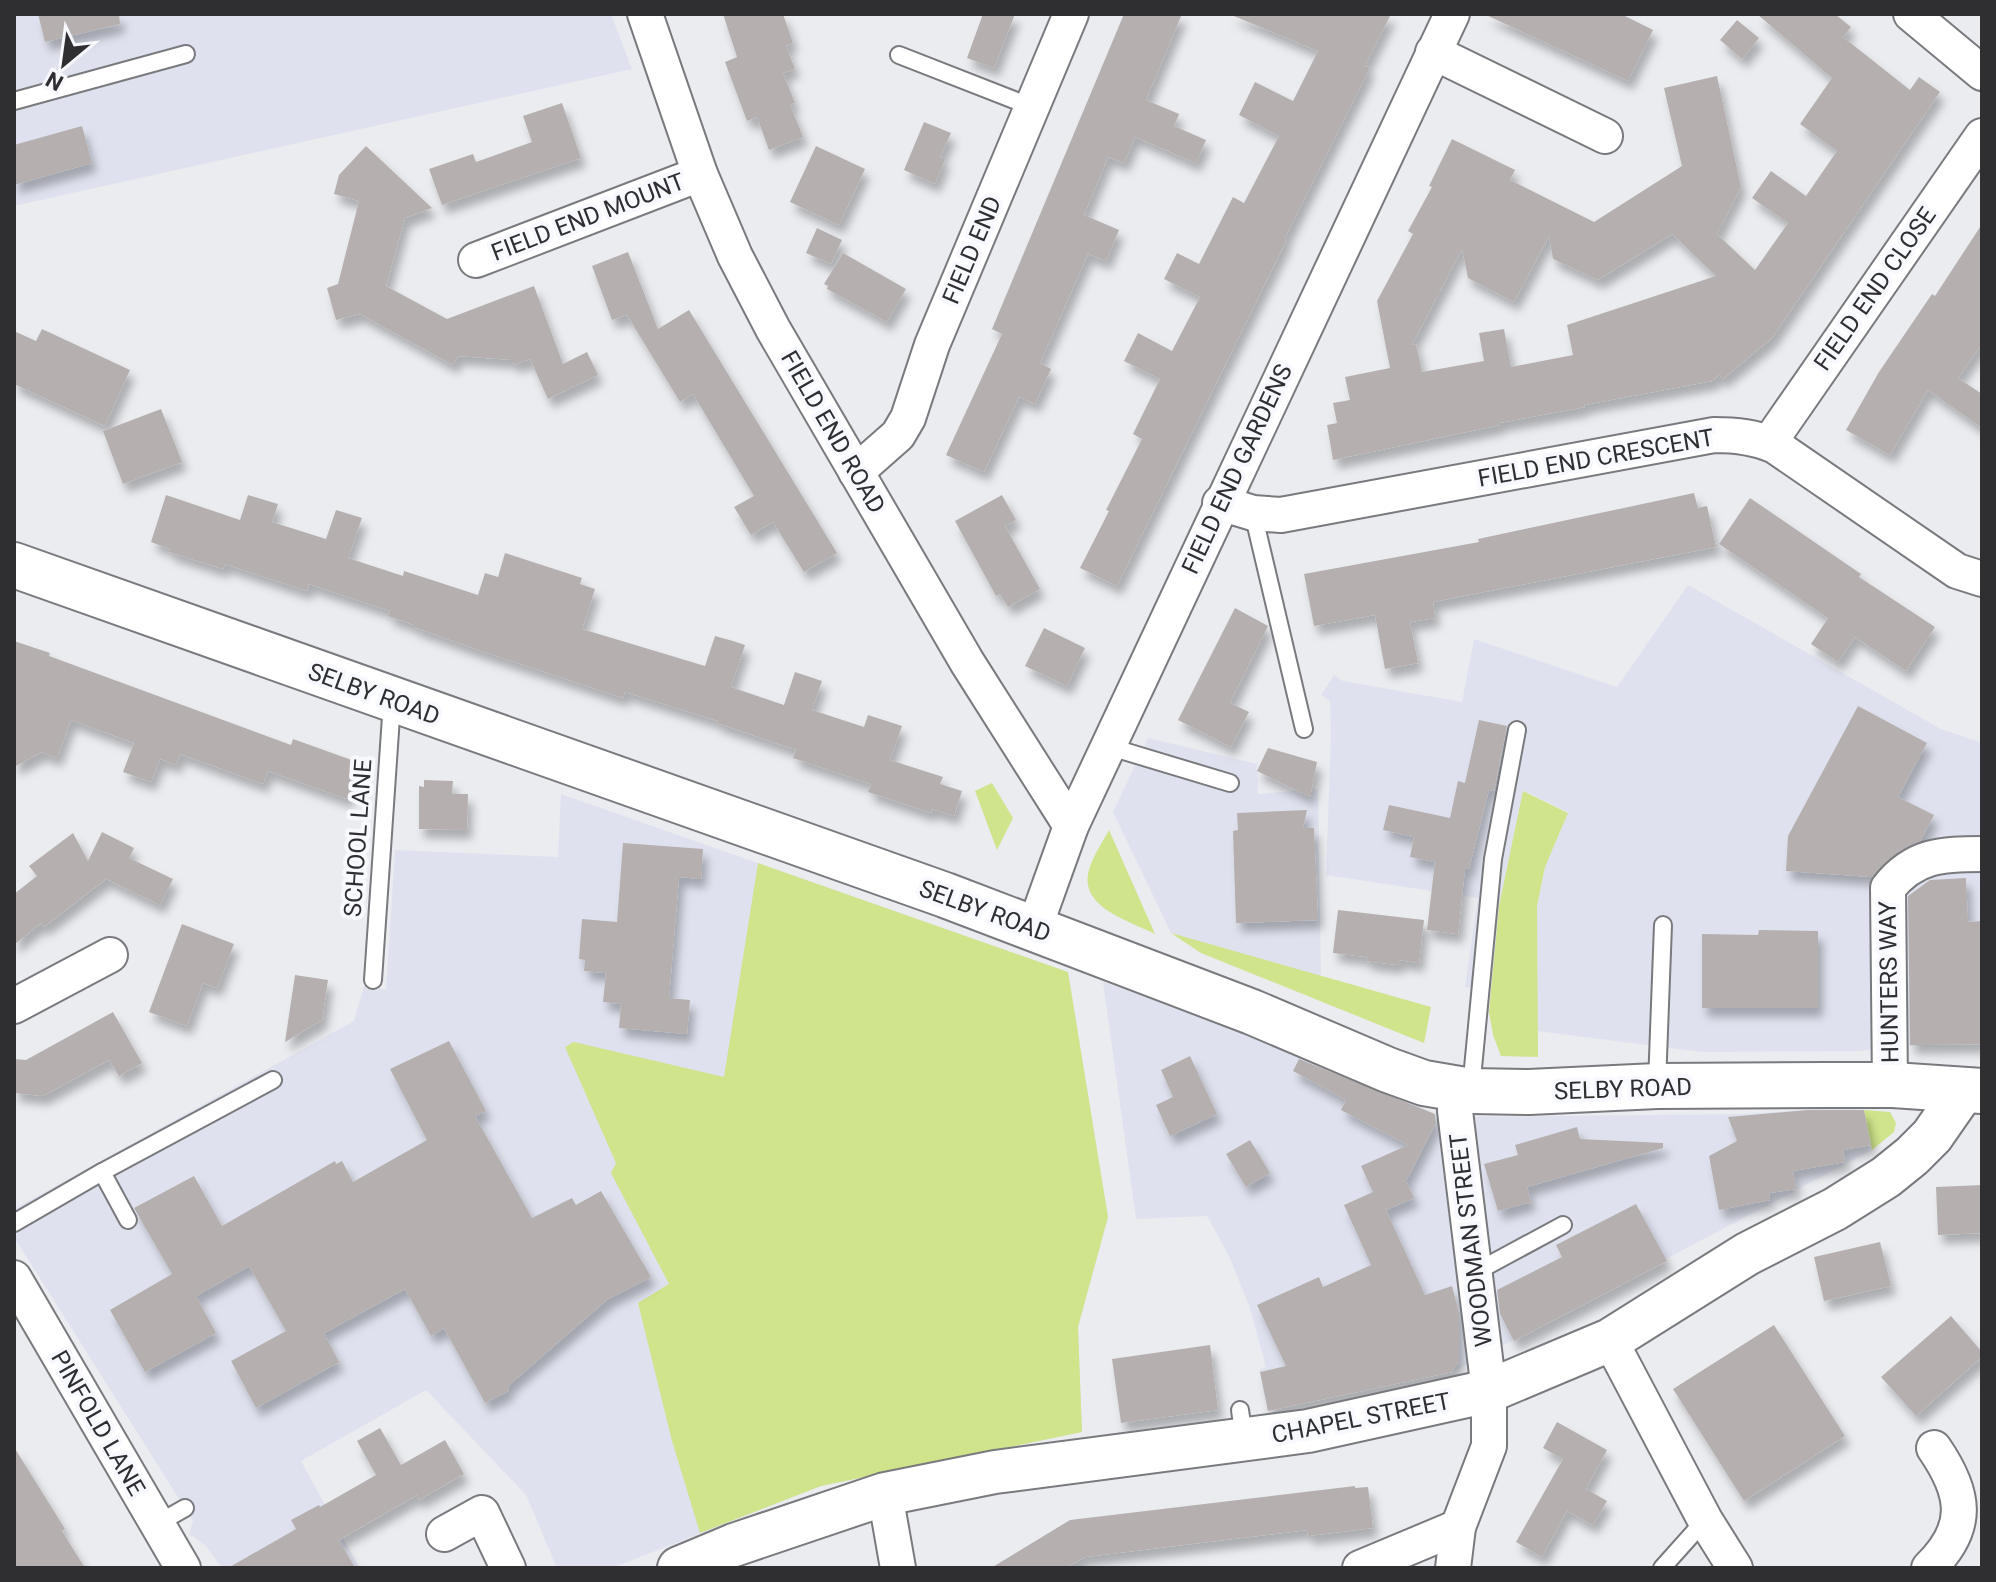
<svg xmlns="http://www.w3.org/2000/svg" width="1996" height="1582" font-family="Roboto,sans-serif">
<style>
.built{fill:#dfe2ee}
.green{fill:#cfe48b}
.building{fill:#b5b0af;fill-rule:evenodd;filter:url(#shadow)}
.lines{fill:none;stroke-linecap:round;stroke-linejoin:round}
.service-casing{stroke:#797a7e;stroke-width:20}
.minor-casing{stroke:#797a7e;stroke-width:38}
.tertiary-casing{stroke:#797a7e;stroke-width:46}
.secondary-casing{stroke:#797a7e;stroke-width:48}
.service{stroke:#fff;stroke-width:16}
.minor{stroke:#fff;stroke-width:34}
.tertiary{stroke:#fff;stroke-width:42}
.secondary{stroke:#fff;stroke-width:44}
.labels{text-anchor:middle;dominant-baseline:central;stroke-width:8;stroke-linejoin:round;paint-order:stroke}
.street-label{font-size:24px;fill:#2f2f31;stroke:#f8f9fe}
</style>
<defs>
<filter id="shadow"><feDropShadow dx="5" dy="9" stdDeviation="4" flood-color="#0004"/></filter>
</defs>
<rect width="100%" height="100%" fill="#ebecf0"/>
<!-- built -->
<g class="built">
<polygon points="14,14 611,14 632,69 14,206"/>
<polygon points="1688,585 1941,729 1982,743 1982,1044 1902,1046 1861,1051 1702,1052 1537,1031 1537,906 1545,867 1568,812 1524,791 1499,906 1492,989 1465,987 1478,898 1326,875 1331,736 1330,701 1321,695 1334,675 1343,681 1462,702 1474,639 1617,687"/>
<polygon points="1148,738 1257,764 1258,794 1318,789 1321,978 1171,933 1113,812"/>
<polygon points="561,794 1068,972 1108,1217 1078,1327 1082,1432 821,1486 612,1568 557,1568 526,1495 426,1390 301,1461 360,1568 222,1568 205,1545 189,1534 193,1521 14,1237 14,1209 354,1021 364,986 386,990 395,850 558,857"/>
<polygon points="1103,982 1303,1052 1306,1047 1440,1117 1745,1114 1835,1108 1864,1110 1872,1150 1452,1372 1268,1411 1259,1370 1266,1367 1250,1308 1229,1256 1207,1216 1136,1219"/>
</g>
<!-- green -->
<g class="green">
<polygon points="992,783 1013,818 997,850 975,791"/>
<polygon points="1523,791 1568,813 1545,867 1537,906 1538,1057 1501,1056 1493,1035 1489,1012 1499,906"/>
<path d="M1109,830L1155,934C1130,921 1078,907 1089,870C1093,856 1102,843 1109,830Z"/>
<polygon points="758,863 1068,972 1108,1217 1078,1327 1082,1432 821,1486 700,1533 672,1441 638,1303 669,1284 611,1173 616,1163 565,1047 574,1042 724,1077"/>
<polygon points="1171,933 1431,1007 1424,1043 1201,953"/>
<polygon points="1864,1110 1890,1112 1896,1123 1894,1132 1872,1150"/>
</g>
<!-- building -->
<g class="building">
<polygon points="38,14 119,14 120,24 45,42"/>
<polygon points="723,14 783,14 793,43 786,46 795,69 783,73 795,103 790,104 803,137 769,150 757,117 747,121 725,62 737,57"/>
<polygon points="983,14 1015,14 994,68 967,58"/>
<polygon points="1124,14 1182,14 1146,100 1179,114 1174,126 1206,140 1196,163 1135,137 1124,163 1108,157 1084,215 1119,230 1106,261 1088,254 1040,363 1051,369 1035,404 1019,397 984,472 946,455 1002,334 992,329"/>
<polygon points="1229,14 1391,14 1365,66 1370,68 1285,238 1287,239 1117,586 1080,568 1109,511 1106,510 1142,439 1133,434 1160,379 1124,361 1138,333 1172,351 1200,297 1164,279 1177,253 1199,264 1233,197 1244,203 1279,136 1239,115 1255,82 1293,101 1318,51"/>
<polygon points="1484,14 1621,14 1653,30 1628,81"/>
<path d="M1757,14H1835L1851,27L1843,37L1910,90L1919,77L1940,92L1772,338L1723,379L1719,375L1712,381L1584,405L1585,407L1499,423L1500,425L1333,460L1327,425L1337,423L1333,403L1350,400L1345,377L1390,368L1377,301L1413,234L1408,231L1432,187L1429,186L1452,139L1515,170L1510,180L1594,222L1682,166L1664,88L1717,76L1741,187L1717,234L1755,270L1788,223L1752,198L1771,171L1806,196L1837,151L1800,124L1832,78ZM1672,234L1716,276L1567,325L1573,355L1511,367L1504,329L1479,333L1484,361L1422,372L1416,344L1412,345L1462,249L1468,278L1514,302L1549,236L1553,259L1598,280Z"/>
<polygon points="1737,20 1759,38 1742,59 1720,40"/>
<polygon points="562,103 581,158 442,205 429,169 473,154 476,162 532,142 523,116"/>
<polygon points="924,122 951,133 940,157 945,159 935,184 904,170"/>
<polygon points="82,126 92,163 14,185 14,145"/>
<polygon points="366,146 432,208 405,218 386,286 447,319 534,286 563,364 587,352 598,375 548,399 530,359 514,365 513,360 458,356 453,365 360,314 336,320 327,288 338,284 359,201 334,194 339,175"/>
<polygon points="816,146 865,169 839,225 790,202"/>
<polygon points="1982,224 1982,344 1958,378 1982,394 1982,428 1928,390 1890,455 1846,430 1879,372 1932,294 1935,296"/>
<polygon points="817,228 842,240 831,264 806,253"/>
<polygon points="628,252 658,329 689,310 837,553 804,572 773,522 751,535 734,507 754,496 693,394 680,402 627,315 612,320 592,266"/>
<polygon points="843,253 906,289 887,322 827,289 828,286 824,284"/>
<polygon points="42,329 130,370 105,426 14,384 14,331 36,341"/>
<polygon points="161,409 182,462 123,484 103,431"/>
<polygon points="1694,493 1698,508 1707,506 1716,547 1433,602 1435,618 1410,622 1418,663 1385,669 1375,615 1314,626 1304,574 1479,542 1478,539"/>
<polygon points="166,495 240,520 248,495 278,504 272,522 326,539 336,510 362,518 348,558 403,576 404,571 478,595 485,573 498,577 505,553 582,578 580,584 595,589 582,629 705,666 715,636 733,641 745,645 731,687 784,705 795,672 822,681 812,710 864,727 868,715 902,726 890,760 943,777 940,784 962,791 954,816 932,809 931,813 868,792 871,784 793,758 796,750 717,723 718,721 625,692 623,698 481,651 414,627 414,625 388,616 390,611 309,584 307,591 225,564 223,569 169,552 170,549 151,542"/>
<polygon points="1002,495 1016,520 1005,526 1040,589 1008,607 1000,594 996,596 955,521"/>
<polygon points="1750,498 1861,574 1859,577 1935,627 1906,671 1855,637 1838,662 1811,644 1828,618 1719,544"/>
<polygon points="1235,608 1268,626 1230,703 1249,712 1231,747 1178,720"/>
<polygon points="1044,628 1085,648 1067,686 1025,666"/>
<polygon points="14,641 50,653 49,656 291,745 293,739 360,763 347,799 268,771 263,784 180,754 176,765 160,759 151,782 123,772 134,743 71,720 57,758 42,752 14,767"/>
<polygon points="1858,706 1927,743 1898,797 1934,815 1921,840 1896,853 1872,877 1786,871 1788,836"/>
<polygon points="1479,720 1507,726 1494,791 1489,790 1469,869 1465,869 1458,934 1427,930 1435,862 1410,857 1414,837 1383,830 1389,805 1450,818 1458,781 1465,783"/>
<polygon points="1268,748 1317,762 1310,797 1257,771"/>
<polygon points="424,780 453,781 452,794 468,794 467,830 419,829 419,786 424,787"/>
<polygon points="1307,810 1303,828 1314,828 1318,920 1236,923 1233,831 1238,830 1237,813"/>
<polygon points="102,832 134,848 129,858 173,879 160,905 106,879 44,927 41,923 14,945 14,894 37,876 29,866 73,833 88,861"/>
<polygon points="623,843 703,849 701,879 679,877 669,998 690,1000 687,1034 619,1028 621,1004 603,1002 606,973 584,971 585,960 579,959 582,919 617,922"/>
<polygon points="1966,878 1968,922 1982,921 1982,1044 1910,1045 1908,896 1930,880"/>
<polygon points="1338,910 1424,920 1419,963 1399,960 1398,965 1366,961 1367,957 1333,953"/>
<polygon points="182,924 234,944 217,988 203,983 187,1026 149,1012"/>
<polygon points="1759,930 1818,931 1818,1008 1702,1008 1702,934 1758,935"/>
<polygon points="295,975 328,980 322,1020 285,1042"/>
<polygon points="113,1012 142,1063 119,1076 109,1060 43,1096 14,1093 14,1059 26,1060"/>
<polygon points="449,1041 486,1111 475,1116 532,1218 572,1198 576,1205 601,1191 651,1277 608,1299 508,1386 509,1391 485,1403 444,1328 431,1336 405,1289 324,1333 339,1362 256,1408 231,1361 286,1331 249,1266 196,1296 216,1333 145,1372 110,1310 172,1274 134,1208 194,1176 222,1226 335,1161 336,1164 342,1161 353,1182 427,1140 390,1069"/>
<polygon points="1190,1056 1217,1114 1170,1136 1156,1105 1173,1097 1161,1070"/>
<polygon points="1299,1059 1435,1114 1436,1123 1406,1181 1414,1198 1386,1210 1425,1295 1452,1286 1459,1313 1459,1361 1452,1372 1268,1411 1260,1372 1286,1366 1257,1305 1319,1277 1323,1287 1371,1265 1344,1205 1373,1192 1361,1166 1408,1145 1341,1110 1346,1100 1293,1071"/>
<polygon points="1808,1110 1864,1110 1871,1145 1843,1150 1845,1162 1793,1171 1796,1189 1769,1193 1770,1200 1719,1210 1709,1156 1737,1141 1728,1117"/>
<polygon points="1577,1127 1580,1139 1663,1143 1663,1148 1527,1187 1531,1202 1498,1211 1484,1164 1518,1155 1515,1145"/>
<polygon points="1250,1140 1270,1173 1246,1187 1226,1154"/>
<polygon points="1982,1185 1982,1233 1938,1235 1936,1187"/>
<polygon points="1636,1204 1667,1261 1514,1341 1500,1314 1497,1290 1562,1257 1556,1245"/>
<polygon points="1880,1242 1891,1286 1824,1301 1814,1257"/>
<polygon points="1951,1316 1982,1352 1982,1357 1916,1416 1881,1377"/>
<polygon points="1774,1325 1845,1436 1744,1501 1673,1389"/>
<polygon points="1210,1345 1218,1410 1121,1423 1112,1359"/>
<polygon points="1557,1422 1607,1450 1586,1489 1607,1501 1593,1525 1567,1511 1542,1557 1516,1542 1563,1459 1543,1448"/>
<polygon points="380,1428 401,1465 445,1440 464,1474 419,1500 417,1495 339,1540 355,1568 228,1568 296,1529 291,1520 319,1505 320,1507 376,1475 357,1441"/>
<polygon points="14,1447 65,1529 62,1531 85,1568 14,1568"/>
<polygon points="1355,1486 1355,1488 1368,1487 1373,1528 1308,1536 1307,1530 1085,1557 1066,1568 991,1568 1070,1520"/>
</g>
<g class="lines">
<defs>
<g id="service">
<polyline points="899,55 1032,107"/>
<polyline points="14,101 186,54"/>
<polyline points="1253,513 1304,729"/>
<polyline points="1107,746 1230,783"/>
<polyline points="373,980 392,702"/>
<polyline points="1657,1084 1663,925"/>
<polyline points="1471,1089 1493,859 1517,730"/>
<polyline points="102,1172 128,1220"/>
<polyline points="14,1223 102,1172 273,1080"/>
<polyline points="1474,1273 1563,1225"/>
<polyline points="1240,1410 1244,1438"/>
<polyline points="157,1524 185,1508"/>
<polyline points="1662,1568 1705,1520"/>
</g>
<g id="minor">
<polyline points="645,14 700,174 735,256 773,329 967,662 1071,826"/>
<polyline points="1911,14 1982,73"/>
<polyline points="1433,52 1605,136"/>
<polyline points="476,260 700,174"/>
<polyline points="1769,443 1982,136"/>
<polyline points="856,472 898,435 908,418 932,345 1071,14"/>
<path d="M1220,503L1253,513L1281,515L1714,435C1736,435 1755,437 1775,446L1957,571L1982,579"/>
<polyline points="1034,929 1071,826 1452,14"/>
<polyline points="14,1006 110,955"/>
<path d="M1890,1085L1888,888C1914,855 1942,854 1982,854"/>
<polyline points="14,1278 183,1568"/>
<polyline points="1610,1340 1705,1520 1735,1568"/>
<polyline points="885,1494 898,1568"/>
<polyline points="444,1534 482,1513 508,1568"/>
<polyline points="1360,1568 1458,1527"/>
<polyline points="1453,1568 1458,1527 1489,1446 1489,1391 1455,1111 1455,1089"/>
<path d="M1929,1568C1971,1527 1965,1493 1934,1448"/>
</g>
<polyline id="tertiary" points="679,1568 734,1545 885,1494 995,1472 1308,1431 1489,1391 1610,1340 1747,1254 1835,1209 1886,1177 1912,1156 1932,1136 1964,1090"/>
<polyline id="secondary" points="14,565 945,895 1252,1012 1388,1070 1424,1083 1471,1091 1529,1092 1657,1086 1826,1085 1893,1085 1982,1091"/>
</defs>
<!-- service casing -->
<use href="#service" class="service-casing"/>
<!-- minor casing -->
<use href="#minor" class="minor-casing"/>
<!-- tertiary casing -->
<use href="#tertiary" class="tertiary-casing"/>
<!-- secondary casing -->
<use href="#secondary" class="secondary-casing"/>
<!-- service -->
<use href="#service" class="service"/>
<!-- minor -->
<use href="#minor" class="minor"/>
<!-- tertiary -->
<use href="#tertiary" class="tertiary"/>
<!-- secondary -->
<use href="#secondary" class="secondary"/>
</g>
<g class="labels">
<!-- street labels -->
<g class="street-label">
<text transform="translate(588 217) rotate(-21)">FIELD END MOUNT</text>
<text transform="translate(972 250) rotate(-67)">FIELD END</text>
<text transform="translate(1875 289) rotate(-55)">FIELD END CLOSE</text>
<text transform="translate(833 432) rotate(60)">FIELD END ROAD</text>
<text transform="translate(1596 458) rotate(-10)">FIELD END CRESCENT</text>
<text transform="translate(1237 469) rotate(-65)">FIELD END GARDENS</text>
<text transform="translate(374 694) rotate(20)">SELBY ROAD</text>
<text transform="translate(358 838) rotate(-86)">SCHOOL LANE</text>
<text transform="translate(985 911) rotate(20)">SELBY ROAD</text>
<text transform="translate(1889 982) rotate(-91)">HUNTERS WAY</text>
<text transform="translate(1623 1089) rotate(-2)">SELBY ROAD</text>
<text transform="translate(1471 1240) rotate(-97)">WOODMAN STREET</text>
<text transform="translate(1361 1418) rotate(-11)">CHAPEL STREET</text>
<text transform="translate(98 1423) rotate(60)">PINFOLD LANE</text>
</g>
</g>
<!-- border -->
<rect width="1996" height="1582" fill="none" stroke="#2f2f31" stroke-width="32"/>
<!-- north arrow -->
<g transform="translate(64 64) rotate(209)" stroke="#f8f9fe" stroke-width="6" paint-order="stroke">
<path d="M0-6L14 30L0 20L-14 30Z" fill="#2f2f31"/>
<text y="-12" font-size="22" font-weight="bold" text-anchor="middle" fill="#2f2f31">N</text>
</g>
</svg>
